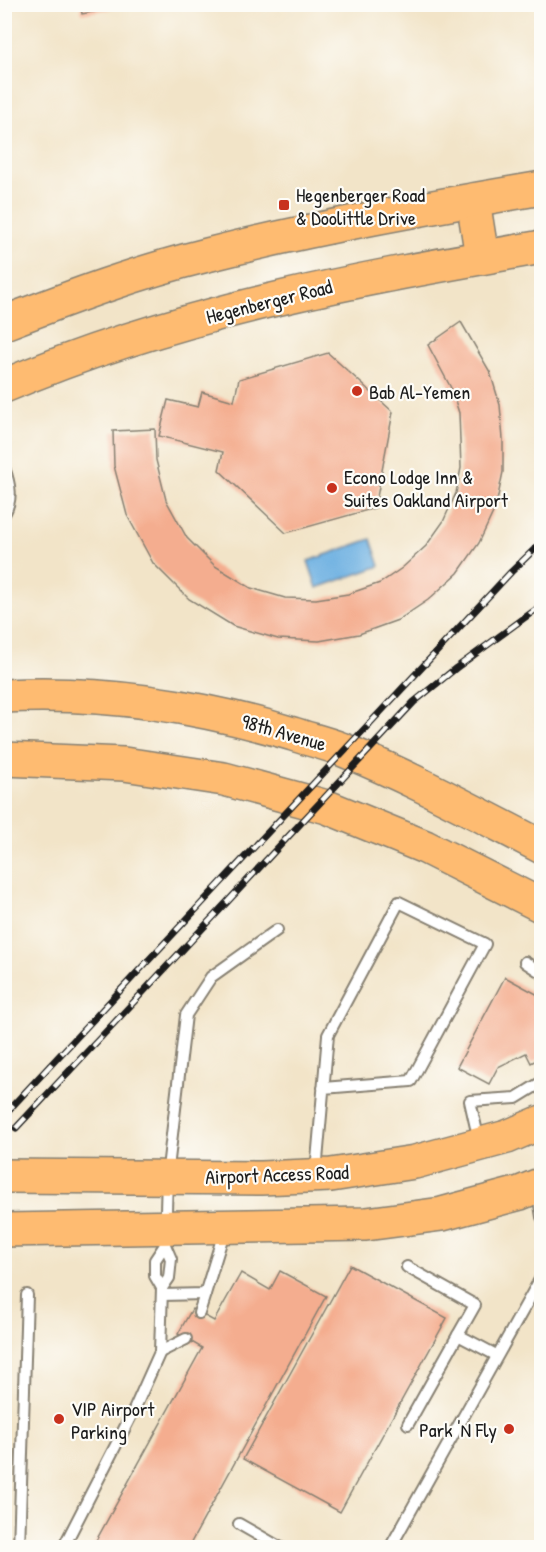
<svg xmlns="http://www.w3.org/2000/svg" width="546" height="1552" font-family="'Patrick Hand',sans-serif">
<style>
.water{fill:#6bafe1;stroke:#44667e;stroke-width:1.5}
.building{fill:#f4ad8f}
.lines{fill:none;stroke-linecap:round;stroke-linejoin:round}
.service-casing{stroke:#878072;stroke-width:14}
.primary-casing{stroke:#878072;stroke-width:36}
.service{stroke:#fff;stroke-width:10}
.primary{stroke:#febb71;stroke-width:33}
.rail-casing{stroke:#1c1c1c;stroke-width:7}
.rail{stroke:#fdfcf7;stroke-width:4.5;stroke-dasharray:14;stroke-linecap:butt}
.poi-dot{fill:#c8321e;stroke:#fdfcf7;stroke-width:2}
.labels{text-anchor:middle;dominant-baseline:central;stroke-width:4.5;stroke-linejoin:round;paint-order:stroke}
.poi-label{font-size:20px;fill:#1c1c1c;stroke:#fdfcf7;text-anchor:start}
.street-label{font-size:20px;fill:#1c1c1c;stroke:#fdfcf7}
</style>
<rect width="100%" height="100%" fill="#fdfcf7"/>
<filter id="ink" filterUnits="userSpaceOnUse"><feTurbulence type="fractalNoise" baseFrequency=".0167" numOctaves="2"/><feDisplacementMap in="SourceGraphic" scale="12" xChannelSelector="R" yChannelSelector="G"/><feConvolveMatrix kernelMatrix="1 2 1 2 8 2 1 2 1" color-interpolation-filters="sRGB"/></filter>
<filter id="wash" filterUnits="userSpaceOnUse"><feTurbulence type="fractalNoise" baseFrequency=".008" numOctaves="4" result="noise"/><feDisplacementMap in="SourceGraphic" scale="24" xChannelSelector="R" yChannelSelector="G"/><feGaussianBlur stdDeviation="1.35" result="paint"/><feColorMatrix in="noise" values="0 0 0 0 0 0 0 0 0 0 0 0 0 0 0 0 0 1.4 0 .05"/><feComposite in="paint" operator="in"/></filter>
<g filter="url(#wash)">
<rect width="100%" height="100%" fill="#f2e4c8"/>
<!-- water -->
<polygon class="water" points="371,539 380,566 317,588 308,561"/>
<g id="blocks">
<!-- building -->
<g class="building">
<polygon points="80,4 125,4 125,6 82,14"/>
<polygon points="461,322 490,372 500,405 503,439 503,472 496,506 479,543 458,573 428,600 398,620 359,634 319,641 278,639 233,626 189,599 153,563 127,515 114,466 113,431 155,429 156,460 166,500 187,538 215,566 251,588 285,598 316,599 348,594 380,583 402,568 426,546 443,522 456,493 461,468 459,413 451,388 428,345"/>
<polygon points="328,353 393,412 375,508 286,533 219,470 223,452 159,436 168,400 198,407 202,392 234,401 239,379"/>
<polygon points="505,977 542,997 542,1045 538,1047 542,1057 531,1063 526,1053 498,1067 489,1084 457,1067"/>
<polygon points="350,1265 447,1318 340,1512 243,1459"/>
<polygon points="280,1271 326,1296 188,1548 92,1548 202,1348 178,1334 192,1309 214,1321 241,1273 270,1290"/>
</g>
</g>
</g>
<g filter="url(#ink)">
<use href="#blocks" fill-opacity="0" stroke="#878072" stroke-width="1.5"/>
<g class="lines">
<defs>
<g id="service">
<path d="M4,468C10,484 13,499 4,514"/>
<polyline points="525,962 542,973"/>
<polyline points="479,1141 470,1101 516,1098 542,1082"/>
<polyline points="542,1158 537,1187 542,1217"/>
<polyline points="316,1172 328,1035 399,902 485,944 411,1081 323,1088"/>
<polyline points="407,1267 475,1305 458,1335 496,1355"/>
<polyline points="162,1288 155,1276 155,1260 165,1245 167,1177 186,1015 211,977 277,930"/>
<polyline points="162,1295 205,1294 225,1229"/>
<polyline points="199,1313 205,1294"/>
<polyline points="160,1352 186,1339"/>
<polyline points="408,1424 458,1335"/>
<polyline points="239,1524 281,1548"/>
<polyline points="19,1548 27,1295"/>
<polyline points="63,1548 134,1410 160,1352 162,1288 169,1278 171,1259 165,1245"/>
<polyline points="390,1548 542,1276"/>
</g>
<g id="primary">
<polyline points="473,200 482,257"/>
<path d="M4,323C71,297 138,272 207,255C317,227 430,207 542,188"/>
<path d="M4,386C176,312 359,279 542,247"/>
<path d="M4,696C101,691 200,706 293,734C308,739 325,743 341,749C410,777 476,813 542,847"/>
<polyline points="4,759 124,764 224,779 327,807 425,847 542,906"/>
<polyline points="4,1176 261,1178 331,1175 415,1162 507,1137 542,1122"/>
<polyline points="4,1230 366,1224 442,1214 520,1193 542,1184"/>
</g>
</defs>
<!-- service casing -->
<use href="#service" class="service-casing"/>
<!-- primary casing -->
<use href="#primary" class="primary-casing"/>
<!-- service -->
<use href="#service" class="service"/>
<!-- primary -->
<use href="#primary" class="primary"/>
<defs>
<g id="rail">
<polyline points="4,1115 511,572 542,542"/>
<polyline points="16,1128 414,702 456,668 542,605"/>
</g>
</defs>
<!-- rail casing -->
<use href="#rail" class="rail-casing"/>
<!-- rail -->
<use href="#rail" class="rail"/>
</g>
</g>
<!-- markers -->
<g class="poi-dot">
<rect x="278" y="199" width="12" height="12" rx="3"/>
<circle cx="357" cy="391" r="6"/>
<circle cx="332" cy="488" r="6"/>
<circle cx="59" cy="1419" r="6"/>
<circle cx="509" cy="1429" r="6"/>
</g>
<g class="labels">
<!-- poi labels -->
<g class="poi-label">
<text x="296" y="194">Hegenberger Road<tspan x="296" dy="23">&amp; Doolittle Drive</tspan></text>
<text x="369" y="391">Bab Al-Yemen</text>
<text x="344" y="476">Econo Lodge Inn &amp;<tspan x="344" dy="23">Suites Oakland Airport</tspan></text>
<text x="71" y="1408">VIP Airport<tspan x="71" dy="23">Parking</tspan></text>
<text x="497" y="1429" text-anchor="end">Park 'N Fly</text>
</g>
<!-- street labels -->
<g class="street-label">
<text transform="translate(269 301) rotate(-14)">Hegenberger Road</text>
<text transform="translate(284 732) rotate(16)">98th Avenue</text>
<text transform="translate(277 1174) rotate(-2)">Airport Access Road</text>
</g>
</g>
<!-- margin -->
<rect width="546" height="1552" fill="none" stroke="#fdfcf7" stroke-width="24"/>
</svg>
